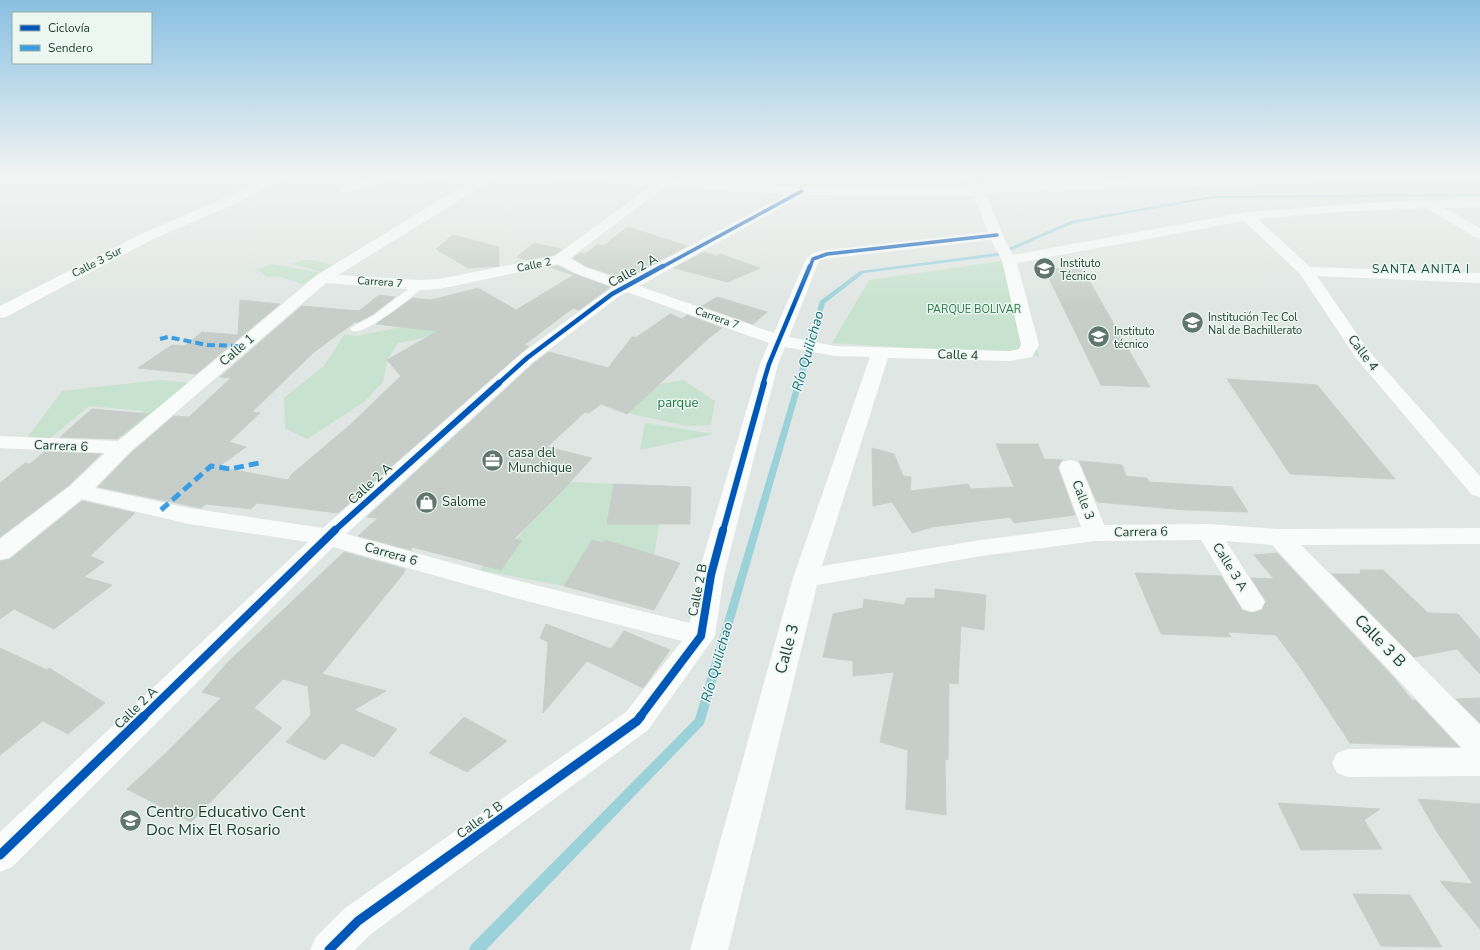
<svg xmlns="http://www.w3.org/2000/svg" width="1480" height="950" font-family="'Nunito Sans',sans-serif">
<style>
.green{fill:#c7e2ce}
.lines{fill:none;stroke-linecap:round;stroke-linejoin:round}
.stream{fill:#9bd2da;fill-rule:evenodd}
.building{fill:#c7ceca;stroke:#c8cfcc}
.lane{fill:#fafbfb;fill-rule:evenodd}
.street{fill:#fafbfb;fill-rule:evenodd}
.quiet-far1{stroke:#3c9ee2;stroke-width:4;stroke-dasharray:8 4;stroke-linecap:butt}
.quiet{stroke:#3c9ee2;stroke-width:5;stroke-dasharray:10 5;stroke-linecap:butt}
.cycleway-far4-casing{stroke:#ecf7f1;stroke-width:5}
.cycleway-far3-casing{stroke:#ecf7f1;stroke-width:6}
.cycleway-far2-casing{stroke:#ecf7f1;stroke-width:8}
.cycleway-far1-casing{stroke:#ecf7f1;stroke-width:10}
.cycleway-casing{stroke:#ecf7f1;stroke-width:12}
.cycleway-far4{stroke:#0057b8;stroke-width:3.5}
.cycleway-far3{stroke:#0057b8;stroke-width:4.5}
.cycleway-far2{stroke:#0057b8;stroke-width:6}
.cycleway-far1{stroke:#0057b8;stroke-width:8}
.cycleway{stroke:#0057b8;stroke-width:9}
.labels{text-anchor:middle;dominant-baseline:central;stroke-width:3;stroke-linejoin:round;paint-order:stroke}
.far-street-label{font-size:11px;fill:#1d3a32;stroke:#ecf7f1}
.far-poi-label{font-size:11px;fill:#1d3a32;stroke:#ecf7f1;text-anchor:start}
.far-park-label{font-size:11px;fill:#237542;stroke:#ecf7f1}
.far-neighbourhood-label{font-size:12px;letter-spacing:1px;fill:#174e40;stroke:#ecf7f1}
.street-label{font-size:13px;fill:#1d3a32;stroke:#ecf7f1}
.park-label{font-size:13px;fill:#237542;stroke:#ecf7f1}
.poi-label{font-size:13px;fill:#1d3a32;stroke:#ecf7f1;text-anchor:start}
.water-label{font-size:14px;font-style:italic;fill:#126b7b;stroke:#ecf7f1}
.near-street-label{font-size:16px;fill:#1d3a32;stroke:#ecf7f1}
.near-poi-label{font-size:16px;fill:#1d3a32;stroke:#ecf7f1;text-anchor:start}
</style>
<rect width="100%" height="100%" fill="#e0e6e3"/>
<!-- green -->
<g class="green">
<polygon points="303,260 314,260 336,266 325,273 292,264"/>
<polygon points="1002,261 1039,356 832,343 869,280"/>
<polygon points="272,264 321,273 303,284 277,276 267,277 261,272 254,271"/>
<polygon points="435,320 473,328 398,343 387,360 383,382 364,402 307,439 285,428 284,398 324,366 344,335 357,336"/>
<polygon points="160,380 192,383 126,436 107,437 144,411 89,406 48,440 25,441 62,391"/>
<polygon points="683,380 715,401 711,425 686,426 628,413 655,385"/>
<polygon points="645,423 714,434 640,450"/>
<polygon points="571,482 614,484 608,523 659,524 654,555 592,541 564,586 480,570 488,560 516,540 529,524"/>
</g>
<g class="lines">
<!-- stream -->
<polygon class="stream" points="1480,194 1480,196 1213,198 1074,223 998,256 864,273 825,303 704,724 486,950 469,950 471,945 695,719 820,301 860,271 997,253 1071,221 1213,196"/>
</g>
<!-- building -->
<g class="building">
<polygon points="628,227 687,246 625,279 586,266 573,258 580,253 585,254 598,244 603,246"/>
<polygon points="453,235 499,247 499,266 468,268 436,249"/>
<polygon points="534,243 562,249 554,255 526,260 517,257"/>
<polygon points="704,252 717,256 720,254 760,268 728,282 674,268"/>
<polygon points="558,266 574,274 610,287 579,310 573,308 524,345 529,346 338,513 257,503 251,509 206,504 201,508 98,487 131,453 174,416 189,417 231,378 220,377 302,306 359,311 379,295 395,297 373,314 358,322 355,322 314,352 252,412 260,413 229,442 246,447 218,467 288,480 292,474 350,425 401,376 387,360 438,331 376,324 413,298 431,300 478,288 516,310 574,275 549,267"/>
<polygon points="1044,268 1083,270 1150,387 1101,385"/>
<polygon points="717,297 767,312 753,324 702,306"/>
<polygon points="240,300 280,304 196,374 138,368 172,345 184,346 202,332 238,335"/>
<polygon points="670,314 682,319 687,315 722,328 710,337 627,414 601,404 589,413 585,412 547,447 592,458 563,490 514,539 522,540 501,570 412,547 411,550 358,536 378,518 367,517 534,363 549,352 608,368 632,337 637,337"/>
<polygon points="1227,379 1317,385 1395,479 1290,474"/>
<polygon points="92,409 148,414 117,439 60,437"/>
<polygon points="996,444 1038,444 1044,459 1063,460 1061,461 1058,468 1075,515 1014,523 1010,517 932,527 912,533 892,502 873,506 872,448 894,454 903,476 911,477 910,491 968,484 971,489 1014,487"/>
<polygon points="44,452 101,454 69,485 0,537 0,483 25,463 30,464"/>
<polygon points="1079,461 1122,465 1126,476 1147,478 1149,482 1232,487 1248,512 1186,510 1097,502"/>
<polygon points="614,484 691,487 690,524 607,524"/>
<polygon points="82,501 135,513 90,556 104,562 84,577 112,585 54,629 14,609 0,619 0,561 10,559"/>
<polygon points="592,540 604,543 605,540 680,563 654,610 564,586"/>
<polygon points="344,552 405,569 403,574 322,674 386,691 354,710 397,729 374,757 342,743 325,760 286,742 311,715 308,686 283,679 254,708 282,728 191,822 127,789 167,752 221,698 202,692 227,663"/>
<polygon points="1277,553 1394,678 1412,700 1415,700 1459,747 1350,743 1302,670 1276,635 1228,632 1231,637 1161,634 1135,573 1221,576 1242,610 1252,613 1262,610 1266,601 1251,578 1274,579 1254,555"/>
<polygon points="1360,570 1383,570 1428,613 1458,614 1480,639 1480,674 1457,649 1414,657 1332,574 1361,574"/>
<polygon points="935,589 986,595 984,630 961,626 958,684 949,683 948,760 945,759 946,815 906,809 908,750 880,742 894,672 853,676 853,661 823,657 833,614 863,608 864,599 904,605 907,598 935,598"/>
<polygon points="546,624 611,649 624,631 670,650 643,688 587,661 543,713 548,642 540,638"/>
<polygon points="0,648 47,670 49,668 105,703 68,734 43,721 0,755"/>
<polygon points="1480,698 1480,723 1456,699"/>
<polygon points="464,717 507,741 467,772 429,753"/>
<polygon points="1418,799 1480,804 1480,929 1440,881 1473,884 1437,832"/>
<polygon points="1278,803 1380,809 1364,820 1382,849 1301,850"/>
<polygon points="1353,894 1410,895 1442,947 1381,946"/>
</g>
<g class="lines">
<!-- lane -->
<path class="lane" d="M420,282L425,285L424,287C411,297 367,335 352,331L350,329L352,327L374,315L416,283Z"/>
<!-- street -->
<g class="street">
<polygon points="275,174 290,174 288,177 239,202 153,239 6,317 0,318 0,306 143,233 229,196"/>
<polygon points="385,174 404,174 402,177 345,193 341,192 339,189 341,186"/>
<path d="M425,174H446L473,180L484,174H499L497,177L338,275L420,280L439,279L555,256L651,186L560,178L556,177L554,174H600L660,179L668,175L672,176L673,180L802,187L971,188L965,174H977L981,184L1335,174H1480V182L1375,180L985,193L1005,240L1013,255L1247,212L1363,203L1480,199V207L1444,208L1480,228V238L1475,237L1426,208L1334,212L1258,219L1310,267L1480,273V283L1317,276L1368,350L1480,476V497L1472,495L1356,358L1300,274L1244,221L1017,263L1039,345L1032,357L1010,361L888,358L822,566L981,540L1081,527L1059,467L1062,462L1070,460L1078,462L1081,467L1104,525L1208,524L1279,529L1480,528V544L1301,545L1480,725V776L1348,777L1337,773L1332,763L1337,753L1348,749L1462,748L1272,545L1226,541L1265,602L1261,609L1252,612L1243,609L1201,540L1095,541L981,556L817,585L728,950H690L793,578L870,357L835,356L785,347L778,364L724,575L715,636L648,730L371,934L355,950H310L316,937L345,908L626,712L682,641L515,598L333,547L12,867L0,872V832L308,542L189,524L82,499L9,558L0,560V539L70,486L105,453L0,448V436L118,441L317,275L464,185L427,177ZM665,187L787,194L625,281L585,267L570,258ZM804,195L974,196L988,232L827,250L813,253L806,259L774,333L639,286ZM991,240L1002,260L1021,345L1019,349L1010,351L835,346L789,337L819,261L823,259ZM558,264L575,273L613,287L521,354L323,528L189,508L95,488L130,452L326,283L420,290L439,289ZM627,292L769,343L760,364L698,575L690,623L515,580L346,534L533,362L618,297Z"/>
</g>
<!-- quiet-far1 -->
<polyline class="quiet-far1" points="160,339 168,337 207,345 242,346"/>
<!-- quiet -->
<polyline class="quiet" points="161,510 211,466 230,469 259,463"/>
<defs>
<g id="cycleway-far4">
<polyline points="662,267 802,191"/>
<polyline points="810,267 813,259 827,254 997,235"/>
</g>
<g id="cycleway-far3">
<polyline points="498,384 527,358 612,294 663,266"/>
<polyline points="763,384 769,364 810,266"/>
</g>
<g id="cycleway-far2">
<polyline points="334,531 499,383"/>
<polyline points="723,531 764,383"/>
</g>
<g id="cycleway-far1">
<polyline points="143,717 335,530"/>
<polyline points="640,717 701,636 711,575 723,530"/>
</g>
<g id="cycleway">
<polyline points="0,855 144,716"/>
<polyline points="329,950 358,921 637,721 641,716"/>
</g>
</defs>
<!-- cycleway-far4 casing -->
<use href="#cycleway-far4" class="cycleway-far4-casing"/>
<!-- cycleway-far3 casing -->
<use href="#cycleway-far3" class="cycleway-far3-casing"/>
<!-- cycleway-far2 casing -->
<use href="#cycleway-far2" class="cycleway-far2-casing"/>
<!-- cycleway-far1 casing -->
<use href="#cycleway-far1" class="cycleway-far1-casing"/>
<!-- cycleway casing -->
<use href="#cycleway" class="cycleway-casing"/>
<!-- cycleway-far4 -->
<use href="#cycleway-far4" class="cycleway-far4"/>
<!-- cycleway-far3 -->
<use href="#cycleway-far3" class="cycleway-far3"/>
<!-- cycleway-far2 -->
<use href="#cycleway-far2" class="cycleway-far2"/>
<!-- cycleway-far1 -->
<use href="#cycleway-far1" class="cycleway-far1"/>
<!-- cycleway -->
<use href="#cycleway" class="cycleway"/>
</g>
<!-- sky -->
<linearGradient id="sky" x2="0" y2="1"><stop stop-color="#89c0e2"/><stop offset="0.57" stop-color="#f1f4f2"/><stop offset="1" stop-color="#f1f4f2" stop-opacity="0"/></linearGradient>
<rect width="1480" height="307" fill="url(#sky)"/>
<!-- icons -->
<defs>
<symbol id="university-disc" viewBox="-11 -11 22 22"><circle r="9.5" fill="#617670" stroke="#ecf7f1"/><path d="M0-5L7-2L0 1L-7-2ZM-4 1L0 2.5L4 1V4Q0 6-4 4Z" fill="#fff"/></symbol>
<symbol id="school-disc" viewBox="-11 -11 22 22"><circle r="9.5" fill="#617670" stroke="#ecf7f1"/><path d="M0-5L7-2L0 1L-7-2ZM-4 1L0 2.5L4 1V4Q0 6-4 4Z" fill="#fff"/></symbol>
<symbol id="office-disc" viewBox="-11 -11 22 22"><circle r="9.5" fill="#617670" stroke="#ecf7f1"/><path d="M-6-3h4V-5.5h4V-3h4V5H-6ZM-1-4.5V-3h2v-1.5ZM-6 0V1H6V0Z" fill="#fff"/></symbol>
<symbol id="shop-disc" viewBox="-11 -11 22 22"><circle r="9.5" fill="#617670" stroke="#ecf7f1"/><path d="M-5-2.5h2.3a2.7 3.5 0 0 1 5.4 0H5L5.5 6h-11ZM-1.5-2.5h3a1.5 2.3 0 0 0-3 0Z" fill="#fff"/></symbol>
</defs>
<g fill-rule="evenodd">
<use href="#university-disc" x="1032" y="256" width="25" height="25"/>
<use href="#school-disc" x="1180" y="310" width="25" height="25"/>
<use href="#university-disc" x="1086" y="324" width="25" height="25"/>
<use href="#office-disc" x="480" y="448" width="25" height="25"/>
<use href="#shop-disc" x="414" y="490" width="25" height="25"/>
<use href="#school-disc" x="118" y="808" width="25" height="25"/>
</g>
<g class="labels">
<!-- far-street labels -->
<g class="far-street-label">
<text transform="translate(97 262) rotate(-27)">Calle 3 Sur</text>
<text transform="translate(534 265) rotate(-12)">Calle 2</text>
<text transform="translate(380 282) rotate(4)">Carrera 7</text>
<text transform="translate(717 318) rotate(20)">Carrera 7</text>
</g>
<!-- far-poi labels -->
<g class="far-poi-label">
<text x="1060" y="263">Instituto<tspan x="1060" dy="13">Técnico</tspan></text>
<text x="1208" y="317">Institución Tec Col<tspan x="1208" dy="13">Nal de Bachillerato</tspan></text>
<text x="1114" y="331">Instituto<tspan x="1114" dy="13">técnico</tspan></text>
</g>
<!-- far-park labels -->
<g class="far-park-label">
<text x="974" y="309">PARQUE BOLIVAR</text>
</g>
<!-- far-neighbourhood labels -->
<g class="far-neighbourhood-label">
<text x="1421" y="269">SANTA ANITA I</text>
</g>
<!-- street labels -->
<g class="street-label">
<text transform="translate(633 271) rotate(-29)">Calle 2 A</text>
<text transform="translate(237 350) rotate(-41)">Calle 1</text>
<text transform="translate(1363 353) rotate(53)">Calle 4</text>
<text transform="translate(958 355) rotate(2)">Calle 4</text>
<text transform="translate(61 446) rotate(2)">Carrera 6</text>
<text transform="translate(370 484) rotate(-42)">Calle 2 A</text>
<text transform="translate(1083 500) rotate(69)">Calle 3</text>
<text transform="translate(1141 532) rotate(-1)">Carrera 6</text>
<text transform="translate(391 554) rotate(16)">Carrera 6</text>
<text transform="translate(1230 567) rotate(58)">Calle 3 A</text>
<text transform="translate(698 590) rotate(-79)">Calle 2 B</text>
<text transform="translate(136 708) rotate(-44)">Calle 2 A</text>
<text transform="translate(480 820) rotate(-36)">Calle 2 B</text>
</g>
<!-- park labels -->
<g class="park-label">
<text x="678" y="403">parque</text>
</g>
<!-- poi labels -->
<g class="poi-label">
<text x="508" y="453">casa del<tspan x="508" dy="15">Munchique</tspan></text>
<text x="442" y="502">Salome</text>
</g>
<!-- water labels -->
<g class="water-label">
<text transform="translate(808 351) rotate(-74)">Río Quilichao</text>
<text transform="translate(717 662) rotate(-74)">Río Quilichao</text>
</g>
<!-- near-street labels -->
<g class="near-street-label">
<text transform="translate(1380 641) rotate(46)">Calle 3 B</text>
<text transform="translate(787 649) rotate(-75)">Calle 3</text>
</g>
<!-- near-poi labels -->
<g class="near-poi-label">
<text x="146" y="812">Centro Educativo Cent<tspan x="146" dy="18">Doc Mix El Rosario</tspan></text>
</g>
</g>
<!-- legend -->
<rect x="12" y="12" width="140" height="52" fill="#ecf7f1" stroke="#99aba5"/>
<rect x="20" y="25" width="20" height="6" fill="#0057b8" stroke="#99aba5"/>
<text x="48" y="32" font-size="12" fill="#1d3a32">Ciclovía</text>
<rect x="20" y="45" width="20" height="6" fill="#3c9ee2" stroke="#99aba5"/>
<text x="48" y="52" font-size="12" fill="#1d3a32">Sendero</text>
</svg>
